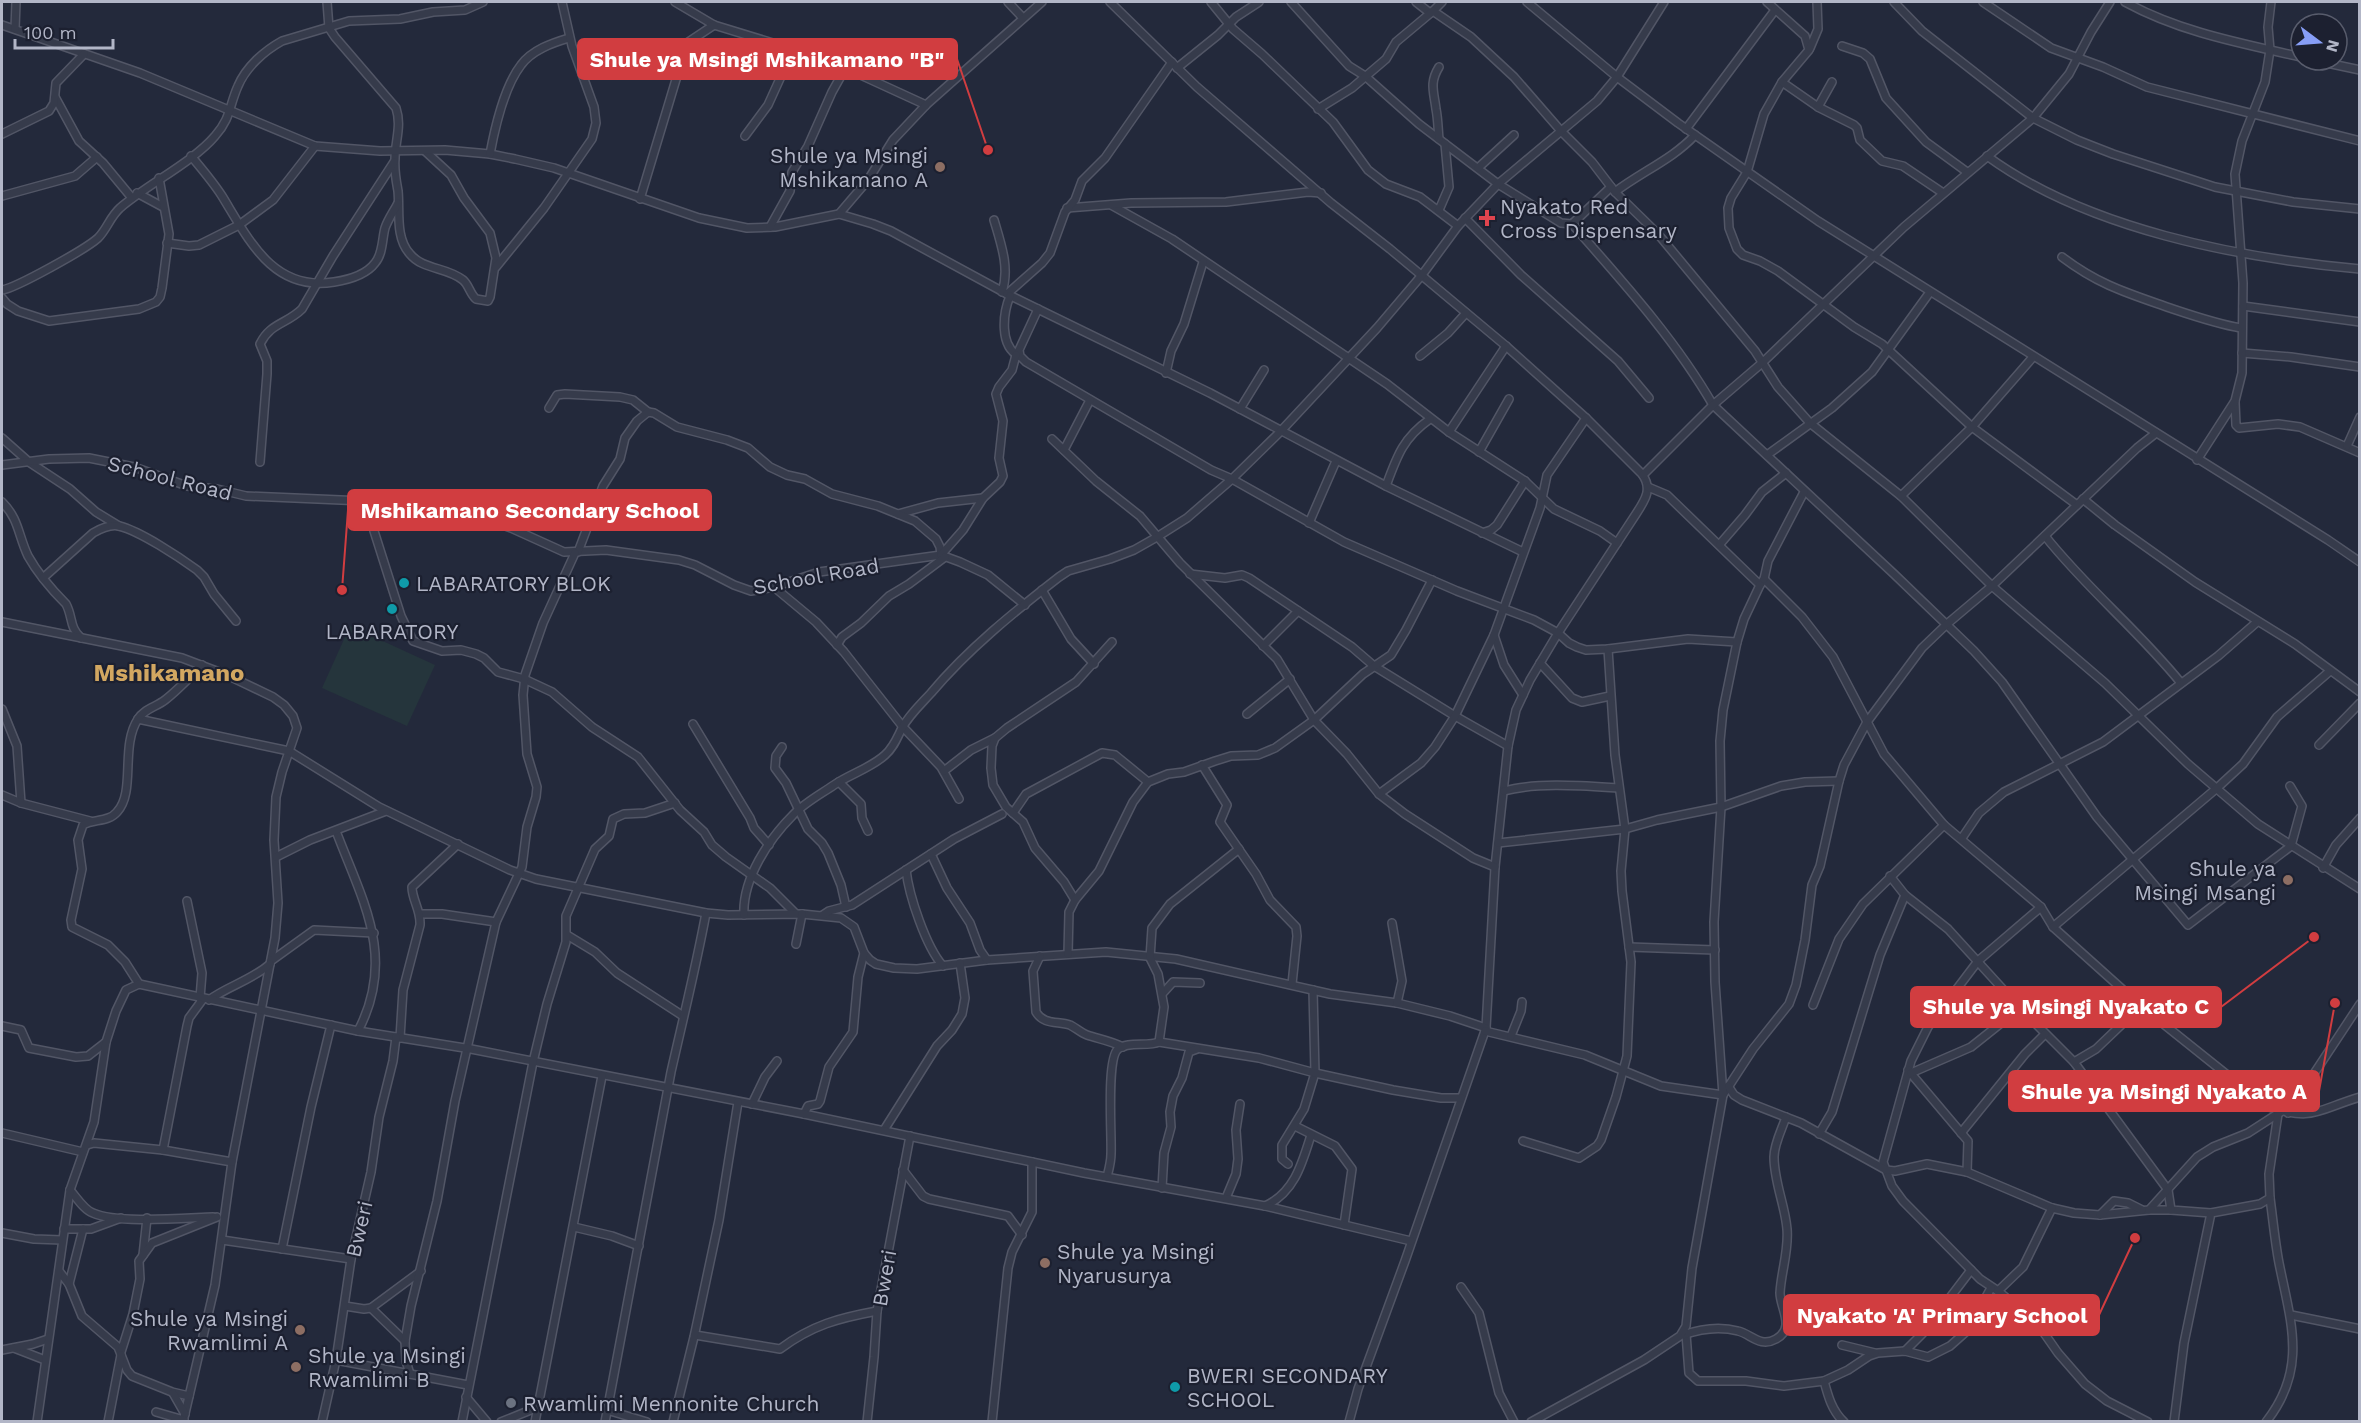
<svg xmlns="http://www.w3.org/2000/svg" width="2361" height="1423" font-family="'Work Sans',sans-serif">
<style>
.green{fill:#25353c}
.lines{fill:none;stroke-linecap:round;stroke-linejoin:round}
.minor-casing{stroke:#525666;stroke-width:10}
.minor{stroke:#363b4b;stroke-width:7}
.education-dot{fill:#8d6e63;stroke:#1c2030;stroke-width:2}
.health-dot{fill:#e0444e;stroke:#1c2030;stroke-width:2}
.culture-dot{fill:#0f9aa8;stroke:#1c2030;stroke-width:2}
.worship-dot{fill:#6b7280;stroke:#1c2030;stroke-width:2}
.labels{text-anchor:middle;dominant-baseline:central;stroke-width:4.5;stroke-linejoin:round;paint-order:stroke}
.poi-label{font-size:21px;fill:#b2b6c7;stroke:#1c2030;text-anchor:start}
.street-label{font-size:21px;fill:#b2b6c7;stroke:#1c2030}
.quarter-label{font-size:24px;font-weight:bold;fill:#d2a761;stroke:#1c2030}
.leader{fill:none;stroke:#d13d40;stroke-width:2}
.callout-dot{fill:#d13d40;stroke:#1c2030;stroke-width:2}
.callout{fill:#d13d40;stroke:#d13d40;stroke-width:2}
.callout-label{font-size:22px;text-anchor:middle;font-weight:bold;fill:#fff}
</style>
<rect width="100%" height="100%" fill="#23293b"/>
<!-- green -->
<polygon class="green" points="350,626 435,665 407,726 322,688"/>
<g class="lines">
<defs>
<g id="minor">
<path d="M327,2L329,28L335,37L396,108C402,126 395,141 395,159C394,170 396,180 398,191C400,211 395,238 410,254C423,270 447,267 463,280C469,285 470,294 476,299L488,301L490,297L496,258L490,233L464,198L451,175L425,151"/>
<polyline points="675,2 714,25 828,60 926,105"/>
<polyline points="1008,2 1023,18"/>
<path d="M1110,2L1197,87L1331,203L1390,249L1506,346L1586,418L1642,474C1653,489 1645,500 1636,514L1558,633L1530,680L1516,710L1508,746L1495,867L1486,1028L1405,1261L1358,1389L1349,1422"/>
<polyline points="1211,2 1233,29 1262,54 1333,122 1368,170 1386,184 1420,197 1458,226"/>
<polyline points="1291,2 1349,66 1365,76 1419,124 1498,184 1561,223 1572,224 1611,187"/>
<polyline points="1416,2 1430,13"/>
<polyline points="1527,2 1617,77 1678,123 1818,221 2328,540 2360,562"/>
<polyline points="1767,2 1805,36 1809,50 1782,82 1764,114 1747,172 1731,198 1728,208 1729,228 1737,249 1743,255 1760,261 1778,271 1854,327 1882,344 1972,427 2077,505"/>
<polyline points="1894,2 1922,31 2033,118 2077,140 2113,154 2215,187 2293,202 2360,209"/>
<polyline points="1983,2 2051,48 2103,67 2147,87 2360,141"/>
<path d="M2125,2C2180,32 2240,43 2301,57"/>
<polyline points="1433,11 1442,2"/>
<polyline points="2,25 140,73 315,146 380,151 445,150 490,154 515,159 554,168 699,218 747,228 775,227 839,214 868,180 893,140 926,105 1042,2"/>
<polyline points="15,29 16,2"/>
<polyline points="1842,46 1863,53 1870,59 1886,98 1926,142 1967,172"/>
<polyline points="1810,48 1818,29 1817,2"/>
<polyline points="2313,60 2360,70"/>
<polyline points="1177,68 1218,35 1236,17 1259,2"/>
<polyline points="1782,82 1818,107 1854,125 1857,128 1860,140 1882,161 1903,166 1943,193"/>
<polyline points="55,97 79,141 103,163 132,198"/>
<polyline points="1818,107 1832,82"/>
<polyline points="1318,109 1352,88 1386,59 1396,42 1433,11 1471,37 1514,77 1561,131 1592,162 1615,192 1658,234 1755,351 1778,387 1810,423 1901,496 1992,586 2105,683 2188,764 2258,824 2360,889"/>
<polyline points="1686,129 1775,10"/>
<polyline points="2,134 49,111 54,103 56,83 84,54"/>
<polyline points="745,136 768,105 793,50"/>
<path d="M1439,139C1438,129 1438,119 1436,109C1434,92 1429,83 1439,67"/>
<path d="M490,154C495,127 504,87 521,65C532,50 552,43 569,38"/>
<path d="M191,156C202,169 213,182 222,196C249,240 273,292 334,282C347,280 366,275 375,263C383,254 382,239 385,228C388,219 394,211 398,203"/>
<path d="M1987,156C2087,229 2238,258 2360,269"/>
<polyline points="1478,168 1514,135"/>
<path d="M1615,192C1641,172 1673,159 1695,135"/>
<polyline points="137,193 163,207"/>
<polyline points="2,196 75,176 97,157"/>
<polyline points="640,199 687,43 714,25"/>
<polyline points="1111,205 1172,239 1387,384 1449,432 1525,481 1554,509 1600,531 1617,543"/>
<polyline points="1067,208 1131,203 1226,202 1308,192 1321,193"/>
<polyline points="1439,210 1449,187 1445,144"/>
<polyline points="839,214 873,224 891,231 1007,294 1210,393 1386,486 1523,552"/>
<polyline points="1465,218 1521,275 1618,361 1649,398"/>
<path d="M994,220C1001,244 1010,268 1002,292"/>
<path d="M1572,224C1622,281 1675,339 1713,405L1894,574L1974,651L2002,682L2097,817L2188,925L2291,846L2302,806L2290,786"/>
<polyline points="770,227 790,191 792,172 808,146 832,92 846,67"/>
<polyline points="167,243 189,246 199,245 239,225 273,200 315,146"/>
<path d="M2062,257C2099,285 2127,293 2170,308C2194,316 2217,324 2241,328"/>
<polyline points="496,267 544,208 592,139 596,123 594,107 572,46 562,2"/>
<path d="M2,290C16,288 86,249 98,238C107,229 110,217 120,208C148,184 193,162 215,136C231,118 229,106 238,86C246,67 264,51 282,41L349,21L400,19L433,12L465,10L483,2"/>
<polyline points="1007,294 1042,263 1050,253 1065,212 1075,200 1082,181 1105,158 1172,62"/>
<path d="M1010,296C1003,313 999,346 1019,356"/>
<polyline points="2,298 7,304 18,311 49,321 139,309 156,302 160,297 162,288 169,234 159,178"/>
<polyline points="2243,306 2360,322"/>
<polyline points="1038,309 1019,350 1020,356 1026,362 1211,470 1232,479 1344,542 1457,591 1534,620 1558,633 1569,643 1577,647 1586,650 1608,649 1688,639 1737,642"/>
<polyline points="2242,353 2291,357 2360,367"/>
<polyline points="1420,356 1448,333 1466,313"/>
<polyline points="1166,373 1171,351 1184,324 1203,262"/>
<polyline points="2235,402 2236,425 2239,428 2278,424 2300,427 2360,453"/>
<polyline points="549,408 557,395 565,394 620,397 633,400 648,412"/>
<polyline points="1240,409 1264,370"/>
<polyline points="1449,432 1506,346"/>
<polyline points="2,438 29,462 70,489 96,512 119,526"/>
<polyline points="1052,439 1096,481 1140,516 1180,563 1277,659 1314,720 1347,754 1379,794 1405,814 1473,858 1495,867"/>
<polyline points="2347,446 2360,417"/>
<polyline points="1064,450 1090,400"/>
<polyline points="1479,452 1509,399"/>
<polyline points="1767,455 1832,408 1872,372 1930,292"/>
<polyline points="2197,460 2235,401 2242,373 2243,283 2235,174 2242,141 2265,82 2270,50 2268,27 2271,2"/>
<path d="M260,462L267,374V361L260,344C270,323 287,324 302,309L333,256L394,162"/>
<polyline points="2,465 49,459 89,458 134,467 187,486 217,489 246,496 364,501 413,509 472,514 511,528 564,552 606,550 679,560 695,565 734,585 751,591 774,587 819,572 941,555 960,562 988,575 1025,605"/>
<polyline points="1643,475 1713,405 1762,363 1904,227 2033,118 2069,74 2091,32 2110,2"/>
<path d="M1386,486C1397,456 1403,438 1430,419"/>
<path d="M1648,487L1667,495L1760,585L1764,579L1802,617L1833,657L1884,754L1944,825L2041,907L2053,927L2141,1006L2266,1106C2314,1122 2316,1110 2360,1097"/>
<polyline points="1901,496 1972,427 2033,357"/>
<polyline points="2083,499 2115,525 2195,582 2295,644 2360,692"/>
<path d="M2,502C19,519 18,535 28,556C38,574 52,590 66,604C73,617 69,627 81,638"/>
<polyline points="898,514 938,503 983,498"/>
<polyline points="1309,523 1336,461"/>
<polyline points="374,531 401,616 413,641 442,651 461,650 476,654 484,658 498,672 524,679 552,692 592,727 638,757 680,810 704,832 712,845 726,857 770,888 795,913"/>
<polyline points="1482,533 1491,530 1497,525 1525,481"/>
<path d="M2045,536C2087,589 2139,631 2181,683"/>
<polyline points="1720,544 1745,515 1762,492 1786,473"/>
<polyline points="578,552 603,486 620,459 625,438 637,421 648,412 654,413 677,427 727,440 748,448 770,467 787,475 805,479 832,494 878,506 915,521 936,539 940,547 941,555"/>
<polyline points="941,555 963,530 983,498 1000,482 1003,476 999,458 1003,421 996,394 999,387 1012,370 1016,355"/>
<polyline points="1190,574 1225,578 1242,575 1249,578 1352,647 1374,666 1455,716 1508,746"/>
<path d="M43,578L93,533C100,529 110,524 119,526C140,531 179,557 197,570L204,577L214,594L236,621"/>
<polyline points="1764,579 1768,561 1804,492"/>
<polyline points="774,587 816,622 844,652 903,727 941,767 959,799"/>
<polyline points="1042,590 1071,639 1094,664"/>
<polyline points="2,622 182,658 227,675 273,697 284,705 293,716 297,728 282,772 276,797 274,840 278,903 275,938 232,1162 215,1285 183,1422"/>
<polyline points="1494,635 1504,665 1523,695"/>
<polyline points="837,645 842,637 861,623 889,596 909,584 945,557"/>
<polyline points="1263,646 1298,611"/>
<polyline points="1540,663 1572,698 1582,702 1610,696"/>
<polyline points="2,709 17,746 21,803"/>
<polyline points="1247,714 1290,679"/>
<polyline points="138,719 289,751 379,807 510,870 536,879 706,913 728,915 802,914 841,918 854,927 864,953 870,960 876,964 894,968 917,969 987,960 1106,952 1176,959 1330,994 1397,1003 1450,1016 1486,1028"/>
<polyline points="693,724 750,818 754,828 769,845"/>
<polyline points="2319,745 2360,703"/>
<polyline points="782,747 776,756 775,768 786,783 808,829 822,843 828,853 841,885 846,907"/>
<polyline points="1202,765 1227,805 1220,822 1256,874 1270,900 1296,927 1297,936 1292,984"/>
<polyline points="944,771 971,750 995,738"/>
<polyline points="839,782 861,804 862,818 868,831"/>
<path d="M1504,791C1536,782 1585,786 1618,788"/>
<polyline points="1379,794 1421,763 1435,747 1455,716 1494,635 1540,508 1547,475 1586,418"/>
<polyline points="2,795 21,803 90,821"/>
<polyline points="1013,813 1026,794 1102,753 1115,755 1148,782"/>
<path d="M336,831C362,900 397,957 358,1031"/>
<polyline points="1962,838 1979,813 2004,792 2103,742 2218,656 2257,622"/>
<polyline points="1498,843 1625,829 1657,820 1721,807 1781,786 1805,782 1839,781"/>
<polyline points="931,854 947,888 970,923 980,950 987,960"/>
<polyline points="276,857 310,840 386,811"/>
<polyline points="2323,868 2336,845 2360,818"/>
<path d="M906,870C909,896 926,947 943,966"/>
<polyline points="1890,876 1905,895 1948,929 2020,1008 2074,1062 2168,1190 2171,1210 2211,1213"/>
<polyline points="1075,900 1064,882 1035,848 1023,822 1006,807 993,785 991,768 992,746 995,738 1007,728 1076,682 1112,642"/>
<polyline points="187,901 202,973 200,998"/>
<polyline points="2041,907 1978,961 1928,1027 1911,1061 1883,1162 1892,1186 1903,1201 1980,1279 1998,1291 2037,1323 2058,1353 2085,1384 2107,1401 2148,1422"/>
<polyline points="420,914 442,914 496,922"/>
<path d="M744,915C742,879 769,839 793,815C804,803 821,794 834,785C850,774 871,768 885,755C894,747 897,738 902,728C909,715 921,704 931,693C968,649 1014,612 1059,577L1068,571L1110,559L1134,550L1157,537L1187,518L1232,479L1280,432L1377,328L1422,275L1458,226L1498,184L1597,101L1617,77L1664,2"/>
<polyline points="823,915 829,911 852,905 954,839 1002,814"/>
<polyline points="1392,923 1402,981 1397,1003"/>
<polyline points="2053,927 2217,788 2243,764 2277,717 2330,671"/>
<polyline points="567,935 595,952 617,973 683,1016"/>
<polyline points="796,944 802,914"/>
<polyline points="1629,947 1715,950"/>
<polyline points="1068,954 1069,912 1075,900 1099,871 1133,802 1148,782 1168,774 1184,772 1215,761 1231,756 1258,755 1275,748 1314,720 1363,674 1391,655 1406,630 1432,580"/>
<path d="M1040,956L1033,971L1036,1012C1044,1025 1057,1021 1070,1025C1076,1028 1081,1033 1087,1035C1099,1039 1111,1041 1123,1047"/>
<polyline points="271,961 314,930 374,933"/>
<path d="M139,984L125,962L108,945L72,927L71,920L82,869L78,840L83,825C93,819 109,822 117,812C136,792 120,746 138,719C144,709 156,707 165,700C178,690 190,677 202,665"/>
<polyline points="1163,993 1173,982 1200,983"/>
<path d="M209,1000C228,986 252,980 270,964"/>
<polyline points="1813,1005 1839,939 1863,904 1944,825"/>
<polyline points="2,1026 21,1030 29,1048 76,1057 88,1056 106,1042"/>
<polyline points="1485,1031 1585,1055 1661,1086 1723,1095 1753,1049 1789,1004 1796,985 1805,940 1812,885 1820,866 1839,781 1844,765 1867,722 1922,648 1947,624 1992,586 2137,448 2156,433"/>
<polyline points="1511,1036 1521,1011 1522,1002"/>
<path d="M400,1038L403,990L420,925C421,910 412,900 412,887L458,844"/>
<polyline points="1159,1042 1164,1007 1158,974 1150,958 1152,928 1170,904 1239,849"/>
<polyline points="2074,1062 2096,1049 2141,1006"/>
<polyline points="1908,1070 1968,1141 1967,1172"/>
<polyline points="1911,1073 1971,1047 2020,1008"/>
<polyline points="1728,1086 1734,1095 1742,1100 1801,1123 1886,1170 1895,1171 1927,1164 1967,1172 2052,1208 2074,1213 2100,1215 2149,1210 2197,1157 2213,1147 2248,1133 2282,1111"/>
<polyline points="752,1104 765,1077 777,1061"/>
<polyline points="2288,1113 2360,1004"/>
<polyline points="804,1114 808,1106 818,1104 820,1101 829,1067 853,1032 858,977 864,953"/>
<polyline points="1295,1126 1335,1146 1352,1169 1344,1225"/>
<polyline points="884,1130 937,1046 952,1030 962,1014 965,998 960,963"/>
<polyline points="2,1133 83,1152"/>
<polyline points="1961,1133 2025,1054 2045,1034"/>
<polyline points="1819,1134 1832,1112 1880,955 1905,895"/>
<polyline points="1523,1141 1579,1158 1597,1146 1601,1140 1616,1097 1627,1056 1631,962 1622,891 1621,871 1625,829 1615,755 1608,649"/>
<polyline points="87,1145 94,1143 163,1150 232,1162"/>
<polyline points="163,1150 187,1026 189,1018 203,999"/>
<polyline points="1288,1164 1282,1159 1282,1145 1304,1109 1315,1073 1313,990"/>
<polyline points="903,1170 923,1196 929,1199 1008,1216 1022,1235"/>
<path d="M1107,1177C1109,1169 1111,1162 1111,1154C1112,1136 1106,1059 1118,1049C1128,1041 1148,1047 1159,1042L1259,1058L1315,1073L1393,1090L1441,1098H1461"/>
<polyline points="1162,1188 1164,1153 1171,1127 1170,1112 1173,1096 1182,1078 1189,1052 1197,1049"/>
<path d="M70,1190C77,1198 84,1210 93,1213C117,1224 185,1218 213,1217"/>
<polyline points="1226,1198 1236,1174 1238,1159 1236,1130 1240,1104"/>
<path d="M1265,1206C1294,1193 1302,1164 1311,1135"/>
<polyline points="2149,1210 2171,1210"/>
<polyline points="2100,1215 2114,1201 2128,1203 2142,1210"/>
<polyline points="574,1227 612,1236 639,1246"/>
<polyline points="64,1229 91,1229 121,1218"/>
<polyline points="2,1233 34,1239 62,1240"/>
<polyline points="222,1240 351,1259"/>
<polyline points="282,1249 311,1107 331,1025"/>
<polyline points="143,1255 147,1218"/>
<polyline points="59,1271 69,1284 82,1316 118,1347 127,1370 132,1376 172,1392 189,1396"/>
<polyline points="69,1284 83,1229"/>
<polyline points="1461,1287 1479,1313 1499,1393 1514,1422"/>
<polyline points="1998,1291 2023,1267 2052,1208"/>
<polyline points="345,1306 364,1309 371,1308 421,1271"/>
<polyline points="371,1308 405,1341"/>
<polyline points="2291,1315 2360,1329"/>
<polyline points="1686,1334 1689,1373 1698,1381 1746,1381 1784,1386 1824,1381 1848,1370 1869,1356 1878,1353 1905,1351 1928,1357 1950,1346 1968,1330 1991,1288"/>
<path d="M695,1335L780,1349C812,1325 839,1318 877,1311"/>
<path d="M1683,1335C1700,1329 1720,1326 1738,1331C1751,1334 1760,1348 1776,1339C1796,1328 1780,1308 1780,1293C1781,1272 1789,1251 1787,1229C1785,1205 1774,1182 1774,1157C1774,1144 1782,1129 1786,1117"/>
<polyline points="1842,1345 1875,1353"/>
<polyline points="14,1348 45,1360"/>
<polyline points="2,1350 33,1344 48,1339"/>
<polyline points="1905,1351 1923,1333 1971,1270"/>
<polyline points="121,1352 133,1314 140,1279 139,1261 152,1243 217,1217"/>
<polyline points="336,1360 468,1385"/>
<polyline points="410,1374 406,1361 405,1341 411,1306 437,1201 455,1101 496,922 522,867 527,827 536,797 537,787 527,754 523,695 525,675 543,623 575,553"/>
<path d="M1824,1381C1828,1396 1832,1411 1844,1422"/>
<polyline points="173,1393 185,1414"/>
<polyline points="466,1397 487,1422"/>
<polyline points="607,1410 647,1422"/>
<polyline points="156,1412 184,1420"/>
<polyline points="37,1422 70,1190 94,1122 106,1042 116,1011 126,990 139,984 358,1031 471,1049 804,1114 1084,1173 1265,1206 1411,1241"/>
<polyline points="108,1422 121,1355"/>
<polyline points="322,1422 336,1360 351,1259 371,1172 379,1117 393,1061 396,1037"/>
<polyline points="462,1422 533,1062 547,1004 566,942 566,916 595,849 609,836 613,819 624,814 645,813 675,803"/>
<polyline points="501,1422 538,1407"/>
<polyline points="535,1422 602,1076"/>
<path d="M605,1422L671,1072C683,1019 696,967 706,913"/>
<polyline points="673,1422 694,1337 719,1220 738,1102"/>
<polyline points="867,1422 874,1357 877,1311 910,1136"/>
<polyline points="992,1422 1008,1268 1012,1252 1032,1212 1032,1162"/>
<polyline points="1531,1422 1644,1360 1680,1336 1686,1326 1692,1268 1723,1095 1715,982 1714,922 1721,807 1720,741 1723,710 1737,642 1744,619 1760,585"/>
<polyline points="2174,1422 2184,1343 2211,1213 2260,1204 2270,1198 2269,1174 2278,1114"/>
<path d="M2266,1422C2308,1369 2291,1323 2279,1263C2275,1242 2273,1220 2270,1198"/>
</g>
</defs>
<!-- minor casing -->
<use href="#minor" class="minor-casing"/>
<!-- minor -->
<use href="#minor" class="minor"/>
</g>
<!-- markers -->
<g class="education-dot">
<circle cx="940" cy="167" r="6"/>
<circle cx="2288" cy="880" r="6"/>
<circle cx="1045" cy="1263" r="6"/>
<circle cx="300" cy="1330" r="6"/>
<circle cx="296" cy="1367" r="6"/>
</g>
<path class="health-dot" d="M1484 209h6v6h6v6h-6v6h-6v-6h-6v-6h6z"/>
<g class="culture-dot">
<circle cx="404" cy="583" r="6"/>
<circle cx="392" cy="609" r="6"/>
<circle cx="1175" cy="1387" r="6"/>
</g>
<circle class="worship-dot" cx="511" cy="1403" r="6"/>
<g class="labels">
<!-- poi labels -->
<g class="poi-label">
<text x="928" y="155" text-anchor="end">Shule ya Msingi<tspan x="928" dy="24">Mshikamano A</tspan></text>
<text x="1500" y="206">Nyakato Red<tspan x="1500" dy="24">Cross Dispensary</tspan></text>
<text x="416" y="583">LABARATORY BLOK</text>
<text x="392" y="631" text-anchor="middle">LABARATORY</text>
<text x="2276" y="868" text-anchor="end">Shule ya<tspan x="2276" dy="24">Msingi Msangi</tspan></text>
<text x="1057" y="1251">Shule ya Msingi<tspan x="1057" dy="24">Nyarusurya</tspan></text>
<text x="288" y="1318" text-anchor="end">Shule ya Msingi<tspan x="288" dy="24">Rwamlimi A</tspan></text>
<text x="308" y="1355">Shule ya Msingi<tspan x="308" dy="24">Rwamlimi B</tspan></text>
<text x="1187" y="1375">BWERI SECONDARY<tspan x="1187" dy="24">SCHOOL</tspan></text>
<text x="523" y="1403">Rwamlimi Mennonite Church</text>
</g>
<!-- street labels -->
<g class="street-label">
<text transform="translate(170 478) rotate(14)">School Road</text>
<text transform="translate(816 576) rotate(-10)">School Road</text>
<text transform="translate(359 1229) rotate(-77)">Bweri</text>
<text transform="translate(884 1278) rotate(-80)">Bweri</text>
</g>
<!-- quarter labels -->
<g class="quarter-label">
<text x="169" y="673">Mshikamano</text>
</g>
</g>
<!-- callouts -->
<path class="leader" d="M988 150L957 59M342 590L348 510M2314 937L2221 1007M2335 1003L2319 1091M2135 1238L2099 1315"/>
<g class="callout-dot">
<circle cx="988" cy="150" r="6"/>
<circle cx="342" cy="590" r="6"/>
<circle cx="2314" cy="937" r="6"/>
<circle cx="2335" cy="1003" r="6"/>
<circle cx="2135" cy="1238" r="6"/>
</g>
<g class="callout">
<rect x="578" y="39" width="379" height="40" rx="6"/>
<rect x="348" y="490" width="363" height="40" rx="6"/>
<rect x="1911" y="987" width="310" height="40" rx="6"/>
<rect x="2009" y="1071" width="310" height="40" rx="6"/>
<rect x="1784" y="1295" width="315" height="40" rx="6"/>
</g>
<g class="callout-label">
<text x="767" y="67">Shule ya Msingi Mshikamano "B"</text>
<text x="530" y="518">Mshikamano Secondary School</text>
<text x="2066" y="1014">Shule ya Msingi Nyakato C</text>
<text x="2164" y="1099">Shule ya Msingi Nyakato A</text>
<text x="1942" y="1323">Nyakato 'A' Primary School</text>
</g>
<!-- border -->
<rect width="2361" height="1423" fill="none" stroke="#b2b6c7" stroke-width="6"/>
<!-- north arrow -->
<g transform="translate(2319 42) rotate(106)"><circle r="28" fill="#1c2030" stroke="#585c6c" stroke-width="1.5"/>
<path d="M0-4.5L10 22L0 15L-10 22Z" fill="#879ef6"/>
<text y="-9" font-size="16" font-weight="bold" text-anchor="middle" fill="#b2b6c7">N</text>
</g>
<!-- scale -->
<path d="M15 39v9h98v-9" fill="none" stroke="#b2b6c7" stroke-width="3"/>
<text x="24" y="39" font-size="18" fill="#b2b6c7" stroke="#1c2030" stroke-width="4.5" paint-order="stroke">100 m</text>
</svg>
